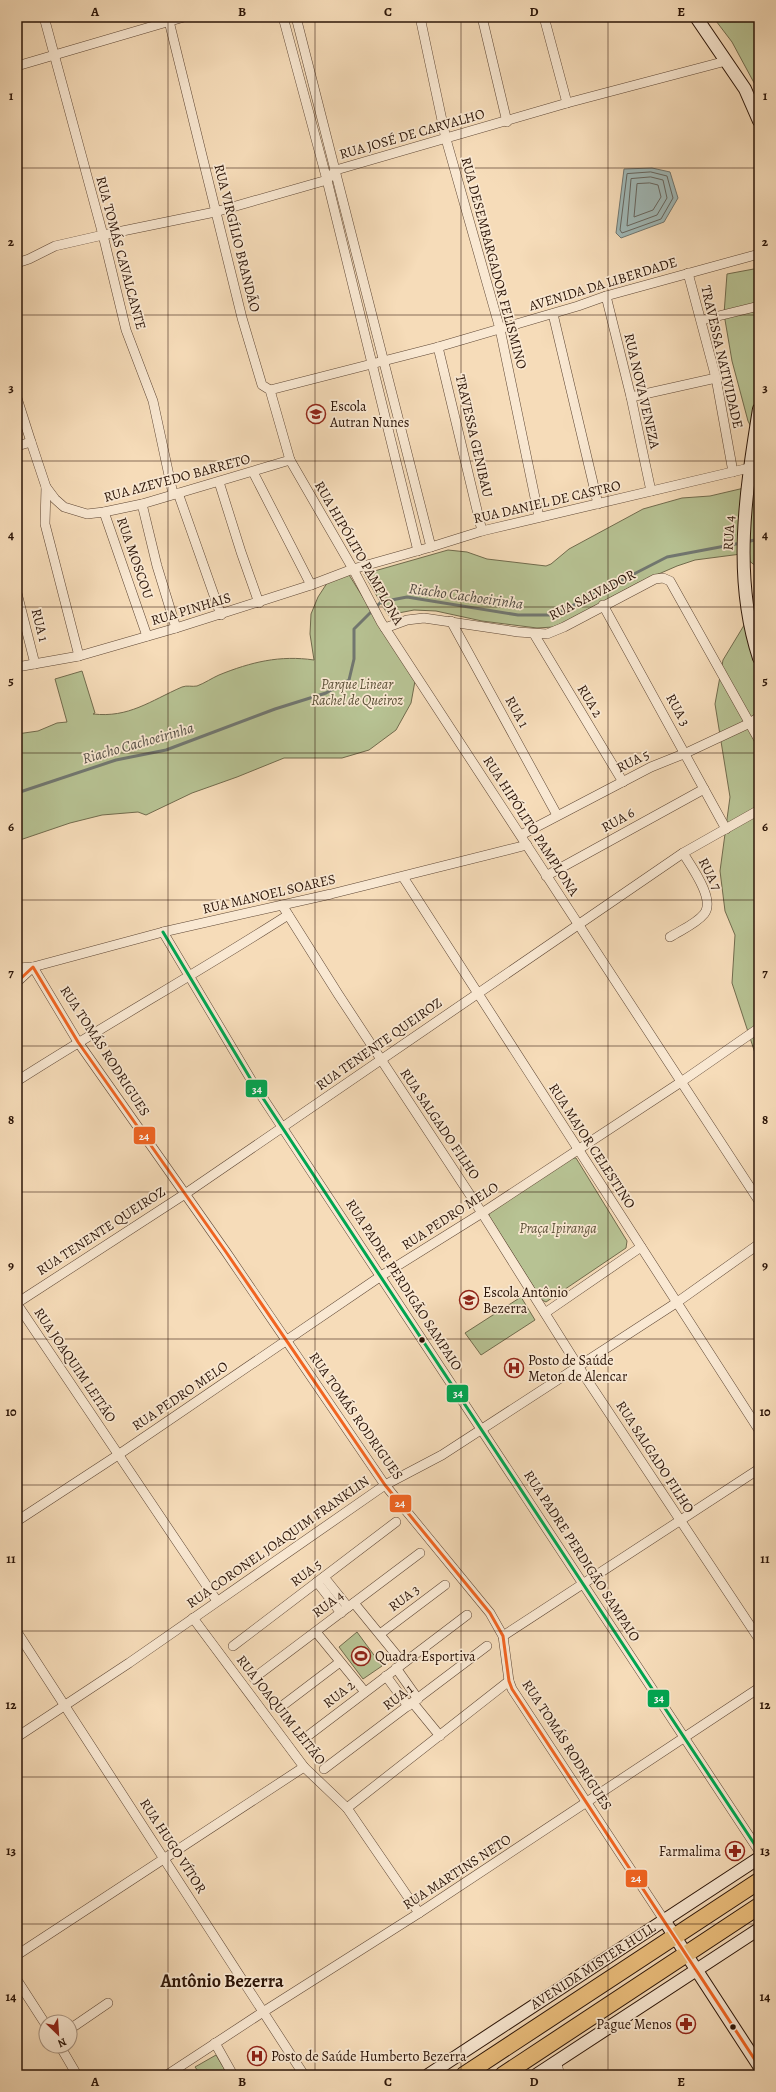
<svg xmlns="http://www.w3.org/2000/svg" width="776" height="2092" font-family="Alegreya,serif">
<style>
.green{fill:#b7c293;stroke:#716b4d}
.water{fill:#a0b9b8;stroke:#717771}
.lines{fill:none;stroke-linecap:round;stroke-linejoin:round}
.shore{stroke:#666660;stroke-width:1}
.stream{stroke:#717771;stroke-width:3}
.street-casing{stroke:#5e4634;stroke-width:10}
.secondary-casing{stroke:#2b1407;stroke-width:14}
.highway-casing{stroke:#2b1407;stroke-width:18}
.street{stroke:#f9e8d2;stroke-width:9}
.secondary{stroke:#f9e8d2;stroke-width:12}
.highway{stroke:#ebbe7c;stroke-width:16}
.bus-1-casing{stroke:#f9e8d2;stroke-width:6}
.bus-2-casing{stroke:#f9e8d2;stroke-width:6}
.bus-1{stroke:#00a651;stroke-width:3}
.bus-2{stroke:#f26522;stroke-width:3}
.grid{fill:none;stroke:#2b1407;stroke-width:1;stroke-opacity:0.55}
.bus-dot{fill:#2b1407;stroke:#f9e8d2;stroke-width:1.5}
.labels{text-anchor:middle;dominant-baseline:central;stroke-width:3.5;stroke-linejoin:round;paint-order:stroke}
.street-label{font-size:14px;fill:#2b1407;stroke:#f9e8d2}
.poi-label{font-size:14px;fill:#2b1407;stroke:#f9e8d2;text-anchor:start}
.park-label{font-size:14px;font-style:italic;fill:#5c5138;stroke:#f9e8d2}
.water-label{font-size:15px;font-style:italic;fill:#544e45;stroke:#f9e8d2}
.district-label{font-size:18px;font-weight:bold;fill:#2b1407;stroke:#f9e8d2}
.line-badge{stroke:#f9e8d2;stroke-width:1.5}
.badge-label{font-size:11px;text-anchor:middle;font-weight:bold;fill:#fff}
.neatline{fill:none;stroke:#2b1407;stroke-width:1.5}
.grid-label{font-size:13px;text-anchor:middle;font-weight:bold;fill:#2b1407}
</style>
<rect width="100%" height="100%" fill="#f6dcb9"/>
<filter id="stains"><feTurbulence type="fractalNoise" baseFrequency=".005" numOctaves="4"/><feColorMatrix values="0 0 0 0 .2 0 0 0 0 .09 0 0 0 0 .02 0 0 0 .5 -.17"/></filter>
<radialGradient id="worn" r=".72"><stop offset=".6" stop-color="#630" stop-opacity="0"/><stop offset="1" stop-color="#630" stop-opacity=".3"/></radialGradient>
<!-- green -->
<g class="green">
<polygon points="713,17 759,17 759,92 732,42"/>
<polygon points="759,268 759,443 748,421 732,361 724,314 727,274"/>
<polygon points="759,459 759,585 758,568 741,554 695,560 677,566 638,583 567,621 553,627 537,628 482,621 436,611 414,610 388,615 364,574 448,550 467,552 487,559 546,566 551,564 569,549 643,509 682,498 710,496 757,485"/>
<path d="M346,570L415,681L411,703L396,730L369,750L342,758H284L237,777L192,793L146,815L138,812L102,815L70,823L17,841V734L38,731L57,723L67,722L55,679L82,671L95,713L93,714C129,718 150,701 182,687C187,685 192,687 197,686C205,683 212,678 219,675C251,662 280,655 314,660L310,634L311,614L318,597L331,577Z"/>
<polygon points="759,610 759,1057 755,1053 732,983 735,935 725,911 720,871 730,797 715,704 723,660 746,622"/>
<polygon points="572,1158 576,1158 627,1241 626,1248 546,1302 542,1300 489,1216 489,1212"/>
<polygon points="521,1297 535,1320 481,1355 465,1333"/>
<polygon points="357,1632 382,1666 363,1679 339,1647"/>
<polygon points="216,2055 228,2075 201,2075 195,2067"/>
</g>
<!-- water -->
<polygon class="water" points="652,168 670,172 678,198 664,222 621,238 616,233 624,169"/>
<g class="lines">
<!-- shore -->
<g class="shore">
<polygon points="651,172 667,176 673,198 661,219 622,233 620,230 627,174"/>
<polygon points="651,177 663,180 667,198 657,215 627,226 631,179"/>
<polygon points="650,183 658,185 661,197 653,210 634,217 637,184"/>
</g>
<!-- stream -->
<g class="stream">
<polyline points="746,542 759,539"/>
<polyline points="17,793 116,760 166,750 275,709 326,693 349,680 354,659 354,629 381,602 407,597 518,615 554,615 667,557 741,543"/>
</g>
<defs>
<g id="street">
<polyline points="44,17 103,235 126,330 153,401 173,494"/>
<polyline points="168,17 242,318 262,385 270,390 290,460 353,569 381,622 759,1201"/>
<polyline points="283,17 327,180 418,551"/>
<polyline points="296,17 431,547"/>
<polyline points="420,17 446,139 500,329 539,517"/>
<polyline points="482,17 507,122"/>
<polyline points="544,17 567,103"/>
<polyline points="17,66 184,17"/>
<polyline points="17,263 29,259 55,246 103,235 215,212 327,180 336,170 567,103 726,61"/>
<polyline points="688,273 716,378 733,472"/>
<polyline points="606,296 631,397 651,491"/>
<polyline points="553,314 598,504"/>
<polyline points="702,320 759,306"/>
<polyline points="438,347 482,531"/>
<polyline points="270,390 438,347 578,306 606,296 759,254"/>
<polyline points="631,397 716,378"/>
<polyline points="17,398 31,442"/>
<polyline points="17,446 31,442 46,487 55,499 64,507 87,514 104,512 142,504 290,460"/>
<polyline points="253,472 311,585"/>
<polyline points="219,482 241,552 259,603"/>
<polyline points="46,487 45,524 79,656"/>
<polyline points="178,493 221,615"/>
<polyline points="142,504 157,566 176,628"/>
<polyline points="104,512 147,636"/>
<polyline points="17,593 35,664"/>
<polyline points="603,605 726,829"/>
<polyline points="451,621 557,815"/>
<polyline points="385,628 407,620 424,618 518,632 547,634 564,627 655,579 663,578 670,581 759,740"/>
<polyline points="534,634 623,782"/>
<polyline points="17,667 79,656 176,628 311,585 353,569 431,547 482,531 749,468"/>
<polyline points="521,835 651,767 686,753 750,723 759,717"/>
<polyline points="546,876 704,789"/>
<polyline points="403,877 759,1430"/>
<polyline points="282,905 338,994 482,1213 578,1366 759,1639"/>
<polyline points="163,932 253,1083 759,1851"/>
<path d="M670,937C681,930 696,924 704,914C716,900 691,866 683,853"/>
<polyline points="17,968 33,967 163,932 331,894 527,845"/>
<polyline points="17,982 33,967 78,1042 226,1252 385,1485 490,1613 503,1636 509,1681 512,1689 664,1920"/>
<path d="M17,1081C106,1024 199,972 288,915"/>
<polyline points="17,1303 185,1194 683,853 759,810"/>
<polyline points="17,1304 217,1601"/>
<polyline points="545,1313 641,1247"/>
<polyline points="17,1521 118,1455 381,1276 482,1213 681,1082 759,1028"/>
<polyline points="324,1577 348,1607"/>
<polyline points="317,1582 341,1613"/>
<polyline points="354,1603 403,1663"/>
<polyline points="193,1618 304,1767 347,1808 419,1913"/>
<polyline points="17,1632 304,2075"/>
<polyline points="316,1632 365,1692"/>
<polyline points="380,1634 445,1585"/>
<polyline points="503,1636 759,1469"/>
<polyline points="233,1646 396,1522"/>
<polyline points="396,1668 418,1699"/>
<polyline points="386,1676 408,1706"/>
<polyline points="254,1678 420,1553"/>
<polyline points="413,1703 440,1736"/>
<polyline points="282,1706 340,1662"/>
<polyline points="17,1737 129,1663 385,1485 442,1455 676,1303 759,1244"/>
<polyline points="305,1738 467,1615"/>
<polyline points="324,1769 487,1646"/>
<polyline points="347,1808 509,1681"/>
<polyline points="17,1955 304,1767"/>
<polyline points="17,1980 46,2025"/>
<polyline points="70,2029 108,2003"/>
<polyline points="215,2043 233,2075"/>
<polyline points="60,2046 77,2075"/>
<polyline points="556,2061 560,2075"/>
<polyline points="167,2075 263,2012 419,1913 759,1688"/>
</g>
<g id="secondary">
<polyline points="696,17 745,89 759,121"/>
<path d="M759,409C746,491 732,576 759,658"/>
<polyline points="664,1920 759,2066"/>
<polyline points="428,2075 759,1858"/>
<polyline points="536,2075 759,1929"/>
</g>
<g id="highway">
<polyline points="464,2075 759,1881"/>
<polyline points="503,2075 759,1906"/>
</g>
</defs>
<!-- street casing -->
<use href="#street" class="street-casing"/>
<!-- secondary casing -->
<use href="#secondary" class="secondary-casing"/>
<!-- highway casing -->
<use href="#highway" class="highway-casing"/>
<!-- street -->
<use href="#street" class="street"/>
<!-- secondary -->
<use href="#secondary" class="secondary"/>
<!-- highway -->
<use href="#highway" class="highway"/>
<defs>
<polyline id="bus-1" points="163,932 253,1083 759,1851"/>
<polyline id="bus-2" points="17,982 33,967 78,1042 226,1252 385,1485 490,1613 503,1636 509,1681 512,1689 759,2066"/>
</defs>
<!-- bus-1 casing -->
<use href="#bus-1" class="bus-1-casing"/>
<!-- bus-2 casing -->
<use href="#bus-2" class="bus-2-casing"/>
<!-- bus-1 -->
<use href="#bus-1" class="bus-1"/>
<!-- bus-2 -->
<use href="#bus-2" class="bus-2"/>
</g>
<!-- grid -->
<path class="grid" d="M168,17V2075M315,17V2075M461,17V2075M608,17V2075M17,168H759M17,315H759M17,461H759M17,607H759M17,753H759M17,900H759M17,1046H759M17,1192H759M17,1339H759M17,1485H759M17,1631H759M17,1777H759M17,1924H759"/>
<!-- icons -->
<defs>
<symbol id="school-ring" viewBox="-11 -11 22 22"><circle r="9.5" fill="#f9e8d2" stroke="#8f2418" stroke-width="1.5"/><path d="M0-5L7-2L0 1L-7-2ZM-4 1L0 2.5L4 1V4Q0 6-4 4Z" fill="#8f2418"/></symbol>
<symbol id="hospital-ring" viewBox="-11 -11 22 22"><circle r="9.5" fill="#f9e8d2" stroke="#8f2418" stroke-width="1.5"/><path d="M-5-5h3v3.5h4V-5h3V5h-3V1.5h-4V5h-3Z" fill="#8f2418"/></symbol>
<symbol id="stadium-ring" viewBox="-11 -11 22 22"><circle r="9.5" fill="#f9e8d2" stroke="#8f2418" stroke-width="1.5"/><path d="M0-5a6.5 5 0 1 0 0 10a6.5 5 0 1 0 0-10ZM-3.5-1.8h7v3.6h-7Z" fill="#8f2418"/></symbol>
<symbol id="pharmacy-ring" viewBox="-11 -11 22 22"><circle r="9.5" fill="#f9e8d2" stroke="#8f2418" stroke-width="1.5"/><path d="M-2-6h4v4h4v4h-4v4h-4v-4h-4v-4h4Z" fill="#8f2418"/></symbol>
</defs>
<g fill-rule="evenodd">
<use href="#school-ring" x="305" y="403" width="22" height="22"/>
<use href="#school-ring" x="458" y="1289" width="22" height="22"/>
<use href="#hospital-ring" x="503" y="1357" width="22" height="22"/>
<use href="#stadium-ring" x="350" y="1645" width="22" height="22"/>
<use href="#pharmacy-ring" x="724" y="1840" width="22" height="22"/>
<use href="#pharmacy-ring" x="675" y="2013" width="22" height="22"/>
<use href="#hospital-ring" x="246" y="2045" width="22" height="22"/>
</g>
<!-- markers -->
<g class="bus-dot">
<circle cx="422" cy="1340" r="3.5"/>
<circle cx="733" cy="2027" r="3.5"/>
</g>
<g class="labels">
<!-- street labels -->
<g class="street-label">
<text transform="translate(412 134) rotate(-16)">RUA JOSÉ DE CARVALHO</text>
<text transform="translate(237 238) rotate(76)">RUA VIRGÍLIO BRANDÃO</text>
<text transform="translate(121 253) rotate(75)">RUA TOMÁS CAVALCANTE</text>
<text transform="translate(494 263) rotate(75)">RUA DESEMBARGADOR FELISMINO</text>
<text transform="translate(603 284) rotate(-17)">AVENIDA DA LIBERDADE</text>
<text transform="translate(722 357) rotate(77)">TRAVESSA NATIVIDADE</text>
<text transform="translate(642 391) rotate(77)">RUA NOVA VENEZA</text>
<text transform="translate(474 436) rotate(77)">TRAVESSA GENIBAU</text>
<text transform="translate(177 478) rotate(-15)">RUA AZEVEDO BARRETO</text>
<text transform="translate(547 502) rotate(-13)">RUA DANIEL DE CASTRO</text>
<text transform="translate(729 533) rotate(-87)">RUA 4</text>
<text transform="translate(359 553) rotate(60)">RUA HIPÓLITO PAMPLONA</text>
<text transform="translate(135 558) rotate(71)">RUA MOSCOU</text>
<text transform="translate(592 595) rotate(-27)">RUA SALVADOR</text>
<text transform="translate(191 609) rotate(-17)">RUA PINHAIS</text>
<text transform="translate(40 625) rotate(76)">RUA 1</text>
<text transform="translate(590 701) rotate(59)">RUA 2</text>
<text transform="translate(678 710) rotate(61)">RUA 3</text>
<text transform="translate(517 712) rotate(61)">RUA 1</text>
<text transform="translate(633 761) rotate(-27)">RUA 5</text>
<text transform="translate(618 820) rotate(-29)">RUA 6</text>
<text transform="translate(531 826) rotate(57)">RUA HIPÓLITO PAMPLONA</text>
<text transform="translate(710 874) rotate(63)">RUA 7</text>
<text transform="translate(269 894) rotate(-13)">RUA MANOEL SOARES</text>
<text transform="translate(379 1044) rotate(-35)">RUA TENENTE QUEIROZ</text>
<text transform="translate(105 1051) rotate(57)">RUA TOMÁS RODRIGUES</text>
<text transform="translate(440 1124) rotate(56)">RUA SALGADO FILHO</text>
<text transform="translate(592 1146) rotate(57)">RUA MAJOR CELESTINO</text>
<text transform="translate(450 1216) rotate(-33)">RUA PEDRO MELO</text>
<text transform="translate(101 1231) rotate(-33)">RUA TENENTE QUEIROZ</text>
<text transform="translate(404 1285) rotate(57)">RUA PADRE PERDIGÃO SAMPAIO</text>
<text transform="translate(75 1365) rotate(56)">RUA JOAQUIM LEITÃO</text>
<text transform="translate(180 1396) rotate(-34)">RUA PEDRO MELO</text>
<text transform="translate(356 1416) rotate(55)">RUA TOMÁS RODRIGUES</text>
<text transform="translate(655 1457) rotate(57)">RUA SALGADO FILHO</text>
<text transform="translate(278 1542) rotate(-35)">RUA CORONEL JOAQUIM FRANKLIN</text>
<text transform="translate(582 1556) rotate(57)">RUA PADRE PERDIGÃO SAMPAIO</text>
<text transform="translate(306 1573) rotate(-37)">RUA 5</text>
<text transform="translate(404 1598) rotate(-37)">RUA 3</text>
<text transform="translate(328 1604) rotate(-37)">RUA 4</text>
<text transform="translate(339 1694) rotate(-38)">RUA 2</text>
<text transform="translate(398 1697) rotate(-37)">RUA 1</text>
<text transform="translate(281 1710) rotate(52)">RUA JOAQUIM LEITÃO</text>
<text transform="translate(567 1745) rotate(57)">RUA TOMÁS RODRIGUES</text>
<text transform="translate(173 1846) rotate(57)">RUA HUGO VÍTOR</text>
<text transform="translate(457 1872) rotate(-33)">RUA MARTINS NETO</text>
<text transform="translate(593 1966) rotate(-33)">AVENIDA MISTER HULL</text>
</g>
<!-- poi labels -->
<g class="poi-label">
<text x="330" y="406">Escola<tspan x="330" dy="16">Autran Nunes</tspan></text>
<text x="483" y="1292">Escola Antônio<tspan x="483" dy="16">Bezerra</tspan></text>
<text x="528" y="1360">Posto de Saúde<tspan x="528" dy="16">Meton de Alencar</tspan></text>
<text x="375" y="1656">Quadra Esportiva</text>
<text x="721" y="1851" text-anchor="end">Farmalima</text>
<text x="672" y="2024" text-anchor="end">Pague Menos</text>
<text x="271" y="2056">Posto de Saúde Humberto Bezerra</text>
</g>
<!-- park labels -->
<g class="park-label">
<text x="357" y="684">Parque Linear<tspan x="357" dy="16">Rachel de Queiroz</tspan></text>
<text x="558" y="1228">Praça Ipiranga</text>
</g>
<!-- water labels -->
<g class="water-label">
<text transform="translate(466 596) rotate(8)">Riacho Cachoeirinha</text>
<text transform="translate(138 743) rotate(-16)">Riacho Cachoeirinha</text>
</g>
<!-- district labels -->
<g class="district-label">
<text x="222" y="1981">Antônio Bezerra</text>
</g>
</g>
<g class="line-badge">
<rect x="245" y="1079" width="23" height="19" rx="4" fill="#00a651"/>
<rect x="133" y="1126" width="23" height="19" rx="4" fill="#f26522"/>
<rect x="446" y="1384" width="23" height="19" rx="4" fill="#00a651"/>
<rect x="389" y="1494" width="23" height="19" rx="4" fill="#f26522"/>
<rect x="647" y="1689" width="23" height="19" rx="4" fill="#00a651"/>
<rect x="625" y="1869" width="23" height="19" rx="4" fill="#f26522"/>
</g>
<g class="badge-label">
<text x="257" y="1093">34</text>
<text x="144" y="1140">24</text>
<text x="458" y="1397">34</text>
<text x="400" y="1507">24</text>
<text x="659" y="1702">34</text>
<text x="636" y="1882">24</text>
</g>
<!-- margin -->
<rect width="776" height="2092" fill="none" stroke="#f6dcb9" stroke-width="44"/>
<!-- north arrow -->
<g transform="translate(58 2034) rotate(155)"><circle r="19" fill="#f9e8d2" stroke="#a79381"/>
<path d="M0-3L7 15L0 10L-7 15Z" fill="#8f2418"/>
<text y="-6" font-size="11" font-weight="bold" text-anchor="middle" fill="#2b1407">N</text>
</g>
<rect x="22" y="22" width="732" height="2048" class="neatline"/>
<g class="grid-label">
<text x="95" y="16">A</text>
<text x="242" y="16">B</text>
<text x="388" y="16">C</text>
<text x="534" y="16">D</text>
<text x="681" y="16">E</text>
<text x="11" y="100">1</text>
<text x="765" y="100">1</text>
<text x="11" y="246">2</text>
<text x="765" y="246">2</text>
<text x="11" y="392">3</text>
<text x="765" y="392">3</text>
<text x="11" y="539">4</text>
<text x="765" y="539">4</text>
<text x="11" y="685">5</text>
<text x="765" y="685">5</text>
<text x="11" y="831">6</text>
<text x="765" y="831">6</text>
<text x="11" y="977">7</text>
<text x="765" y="977">7</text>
<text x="11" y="1124">8</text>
<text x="765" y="1124">8</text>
<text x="11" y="1270">9</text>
<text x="765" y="1270">9</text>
<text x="11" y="1416">10</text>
<text x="765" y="1416">10</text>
<text x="11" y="1563">11</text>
<text x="765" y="1563">11</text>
<text x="11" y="1709">12</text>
<text x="765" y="1709">12</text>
<text x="11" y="1855">13</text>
<text x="765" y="1855">13</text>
<text x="11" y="2001">14</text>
<text x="765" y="2001">14</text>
<text x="95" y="2086">A</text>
<text x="242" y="2086">B</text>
<text x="388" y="2086">C</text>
<text x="534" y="2086">D</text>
<text x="681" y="2086">E</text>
</g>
<rect width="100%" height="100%" filter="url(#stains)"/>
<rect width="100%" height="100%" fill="url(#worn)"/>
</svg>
